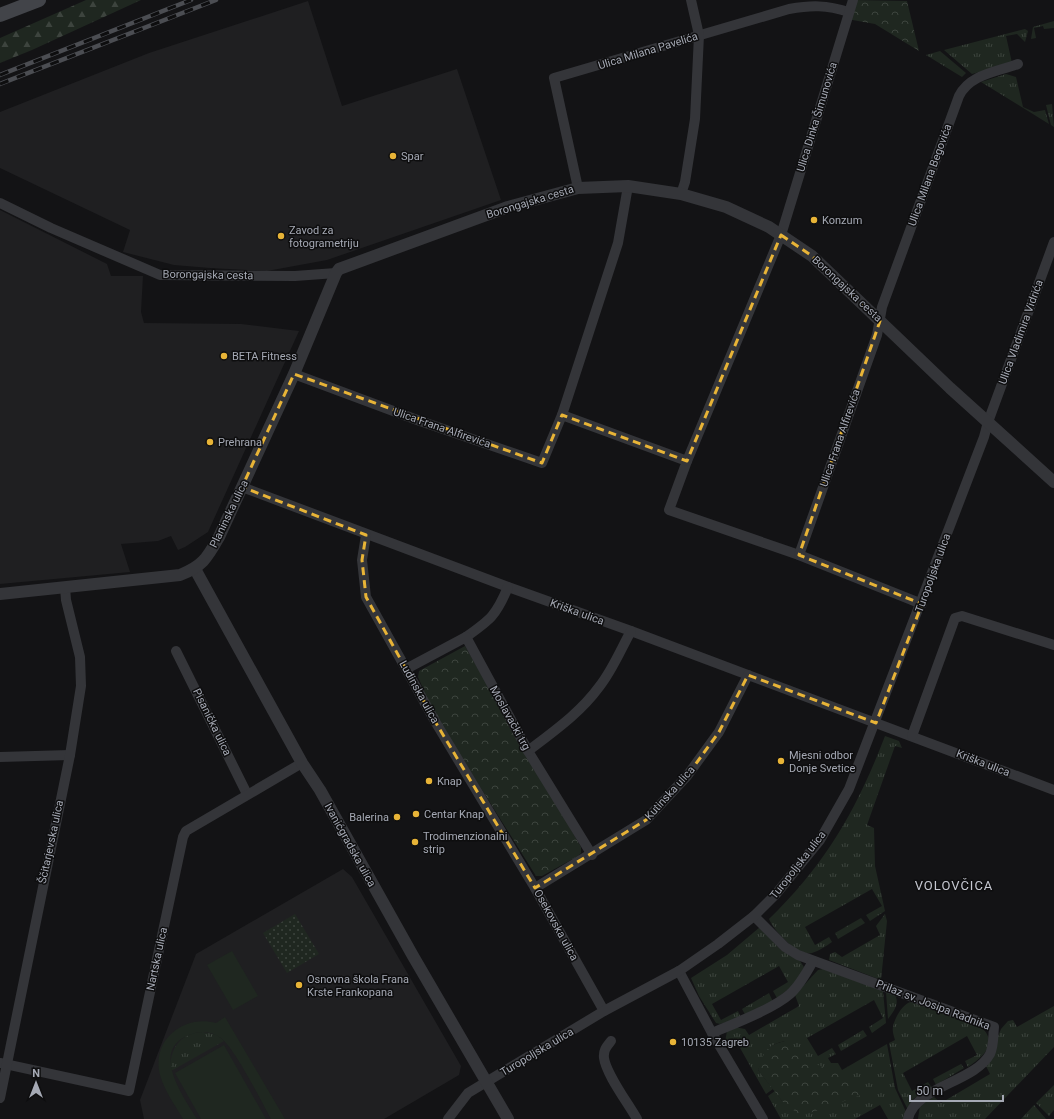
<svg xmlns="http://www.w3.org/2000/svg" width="1054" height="1119" font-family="Roboto,sans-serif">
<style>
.built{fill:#1f1f21}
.grass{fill:url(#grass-tufts)}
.forest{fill:url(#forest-firs)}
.park{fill:url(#park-crowns)}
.garden{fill:url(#garden-dots)}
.pitch{fill:#1f2720}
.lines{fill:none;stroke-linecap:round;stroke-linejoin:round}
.minor{stroke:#343539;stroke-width:10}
.tertiary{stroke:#343539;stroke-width:12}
.secondary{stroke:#424449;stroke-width:14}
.rail-casing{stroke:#4b4d52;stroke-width:4.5}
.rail{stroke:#0e0e0f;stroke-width:3;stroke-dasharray:9;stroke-linecap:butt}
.marked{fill:none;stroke:#e8b437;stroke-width:3;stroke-dasharray:8 5;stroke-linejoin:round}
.poi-dot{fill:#e8b437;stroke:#0e0e0f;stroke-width:1.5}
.labels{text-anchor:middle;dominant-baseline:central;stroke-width:3;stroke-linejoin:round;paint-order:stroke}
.street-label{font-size:11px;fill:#a5a9b4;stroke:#0e0e0f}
.poi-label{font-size:11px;fill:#a5a9b4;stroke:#0e0e0f;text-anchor:start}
.quarter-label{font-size:13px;letter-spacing:1px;fill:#c6c8d1;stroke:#0e0e0f}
</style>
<defs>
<pattern id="grass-tufts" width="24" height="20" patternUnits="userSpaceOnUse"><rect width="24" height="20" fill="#1f2720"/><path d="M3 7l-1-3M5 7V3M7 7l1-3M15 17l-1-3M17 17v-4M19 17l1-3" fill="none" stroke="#3d443e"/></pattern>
<pattern id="forest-firs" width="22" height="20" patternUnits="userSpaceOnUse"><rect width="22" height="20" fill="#1f2720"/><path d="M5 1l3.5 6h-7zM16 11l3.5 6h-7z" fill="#3d443e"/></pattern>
<pattern id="park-crowns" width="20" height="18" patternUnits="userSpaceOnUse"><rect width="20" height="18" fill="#1f2720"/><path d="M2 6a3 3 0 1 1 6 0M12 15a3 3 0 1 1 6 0" fill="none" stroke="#3d443e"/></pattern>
<pattern id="garden-dots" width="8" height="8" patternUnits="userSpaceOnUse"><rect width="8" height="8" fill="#1f2720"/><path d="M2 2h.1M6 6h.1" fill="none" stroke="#3d443e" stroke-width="1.8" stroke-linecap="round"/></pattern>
</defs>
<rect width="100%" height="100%" fill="#131315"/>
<!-- built -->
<g class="built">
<polygon points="308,1 342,106 457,69 501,200 327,260 267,271 210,268 174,265 123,252 130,230 0,168 0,112 149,53"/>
<polygon points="0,210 107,264 111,276 143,276 141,312 144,323 241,324 299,331 208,532 185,547 178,550 171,536 158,541 121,544 130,572 0,584"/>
<polygon points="343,869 352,877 461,1066 459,1075 384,1119 144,1119 140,1100 196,954"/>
</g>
<!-- grass -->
<g class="grass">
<polygon points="1054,21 1054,28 1044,29 1043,26 1034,28 1036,38 1031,39 1033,27"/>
<polygon points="1025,29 1028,31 1025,42 1017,34 1006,36 1012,63 972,74 944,50"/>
<polygon points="940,51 966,73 962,77 926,55"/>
<polygon points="1006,74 1016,77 1023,107 1034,112 1045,110 1049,124 981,82"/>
<polygon points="1052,104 1054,127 1051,125 1046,105"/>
<path d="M885,736L899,741L902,748L895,746L867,825L874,828L875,866L885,911L870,921L866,915L882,906L872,889L805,927L815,945L829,937L832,942C826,946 819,951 812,953C797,956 774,931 769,919C826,864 857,809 885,736Z"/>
<polygon points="885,914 887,921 881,980 829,960 830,954 835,952 842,957 880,935 876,926"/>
<polygon points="861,918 865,923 838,939 835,933"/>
<polygon points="760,927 781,950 800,961 804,967 796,983 777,998 773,991 788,982 779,966 712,1004 721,1020 738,1011 741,1018 720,1024 716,1023 699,996 691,978 727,955"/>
<path d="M823,969L883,991L886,1023L872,1033L869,1027L883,1018L874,1000L807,1038L818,1056L832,1048L836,1054L828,1058L831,1063H838L842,1070L887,1044L895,1088L907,1114L904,1119H888L880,1105L855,1119H781L768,1096L775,1091L782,1101L799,1083L785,1041C765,1045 766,1054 758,1070L773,1089L766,1094L735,1039L727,1043L725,1042L727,1031L734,1027L745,1029L749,1035L799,1006L795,995L818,970Z"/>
<path d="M886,992L895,995C900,1004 893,1012 888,1019Z"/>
<polygon points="769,993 773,1002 746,1016 742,1009"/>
<path d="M911,1002L981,1027C999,1043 983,1057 968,1067L965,1061L977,1055L967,1036L903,1073L912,1091L928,1082L932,1088L913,1099L908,1110L898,1090L889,1043L895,1040C894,1036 892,1031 893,1027C894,1019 903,1003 911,1002Z"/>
<polygon points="1054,1006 1054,1047 985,1119 918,1119 920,1105 934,1097 941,1103 990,1074 986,1066 1001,1029 1008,1021 1013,1020 1017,1027"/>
<polygon points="863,1030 867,1036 841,1051 838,1045"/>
<path d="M203,1032L217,1035L224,1041L171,1071C168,1050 181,1032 203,1032Z"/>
<polygon points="961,1064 964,1068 936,1085 933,1079"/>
<polygon points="1054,1085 1054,1110 1049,1116 1036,1103"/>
<polygon points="1034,1105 1046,1119 1021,1119"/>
</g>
<!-- forest -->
<polygon class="forest" points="86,0 141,0 32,50 0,63 0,38"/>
<!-- park -->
<g class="park">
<polygon points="853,0 907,1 919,51 875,24 847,19"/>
<polygon points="465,646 581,847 581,853 578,856 542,876 536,876 420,691 422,686 418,677 419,671"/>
<path d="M789,1040V1052L843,1076L867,1093L801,1116L782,1101L758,1070C765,1049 767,1045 789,1040Z"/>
</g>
<!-- garden -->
<polygon class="garden" points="295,914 319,954 287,973 263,933"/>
<!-- pitch -->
<g class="pitch">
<polygon points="232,951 258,996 233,1010 207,965"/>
<path d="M225,1017L285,1119H271C261,1101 236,1050 221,1038C213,1032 201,1030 192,1034C148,1048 183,1096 197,1119H183C175,1105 164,1090 160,1075C151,1040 184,1014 216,1023Z"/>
<polygon points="224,1045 266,1119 201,1119 175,1073"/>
</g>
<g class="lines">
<!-- minor -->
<g class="minor">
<path d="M578,188L554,78L789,9C812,5 826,5 849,12"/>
<polyline points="681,194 685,182 695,119 699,35 691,0"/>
<polyline points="0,203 51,228 160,275 295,276 336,273"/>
<polyline points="294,374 420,421 542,463 562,415 687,461 669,510 799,555 922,604"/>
<polyline points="562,415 618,243 628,186"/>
<polyline points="687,461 781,235 853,0"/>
<polyline points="242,487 508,587 631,631 1054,790"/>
<polyline points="366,535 362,560 366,597 436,723 535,888 604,1011"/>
<path d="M799,555L877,335L882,307L959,96C970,74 997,72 1018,64"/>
<path d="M466,637C490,620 496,616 508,587"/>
<polyline points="176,651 247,794"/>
<polyline points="406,669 466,637 528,751 592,855"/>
<polyline points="912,736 955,618 962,616 1054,645"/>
<path d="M528,751C554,731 580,713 599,687C612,671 621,649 631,631"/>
<polyline points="0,757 70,755"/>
<polyline points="535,888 646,820 687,776 719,732 748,675"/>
<path d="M754,916L785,947L798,955L994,1027C993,1036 994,1045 990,1054C975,1082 914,1087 908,1119"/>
<polyline points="679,971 712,1033 763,1119"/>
<path d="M712,1033C733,1024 773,1009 790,994C800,985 807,972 813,961"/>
<path d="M611,1041C607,1046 603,1050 604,1058C606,1074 628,1103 637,1119"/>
<polyline points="0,1063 129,1091 183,837 186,831 302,763"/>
<polyline points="0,1098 70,755 81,686 80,657 66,600 65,587"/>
<polyline points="448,1119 468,1093 604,1011 679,971 718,944 754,916 776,894 820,840 849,789 984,437 988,422 1054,242"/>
</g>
<!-- tertiary -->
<g class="tertiary">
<polyline points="195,569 302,763 320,790 413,956 508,1119"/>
<path d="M0,594L180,575C203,566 207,558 219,537L294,374L336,273L339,269L508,207L578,188L628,186L681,194L726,207L769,227L812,256L950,388L1054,482"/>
</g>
<!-- secondary -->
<polyline class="secondary" points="0,15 39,0"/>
<defs>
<g id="rail">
<polyline points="0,75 191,0"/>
<polyline points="0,84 216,0"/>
</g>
</defs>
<!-- rail casing -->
<use href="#rail" class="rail-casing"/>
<!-- rail -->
<use href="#rail" class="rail"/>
</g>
<!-- marked area -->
<path class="marked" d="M781,235L812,256L880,321L799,555L922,604L876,723L748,675L719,732L687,776L646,820L535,888L436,723L366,597L362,560L366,535L242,487L294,374L542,463L562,415L687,461Z"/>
<!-- markers -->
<g class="poi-dot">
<circle cx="393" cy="156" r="4"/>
<circle cx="814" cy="220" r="4"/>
<circle cx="281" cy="236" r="4"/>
<circle cx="224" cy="356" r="4"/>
<circle cx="210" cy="442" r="4"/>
<circle cx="781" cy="761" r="4"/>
<circle cx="429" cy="781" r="4"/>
<circle cx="416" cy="814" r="4"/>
<circle cx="397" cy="817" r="4"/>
<circle cx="415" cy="842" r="4"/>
<circle cx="299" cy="985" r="4"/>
<circle cx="673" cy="1042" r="4"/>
</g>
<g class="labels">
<!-- street labels -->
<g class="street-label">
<text transform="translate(648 51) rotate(-17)">Ulica Milana Pavelića</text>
<text transform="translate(817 117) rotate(-73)">Ulica Dinka Šimunovića</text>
<text transform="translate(930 175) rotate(-70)">Ulica Milana Begovića</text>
<text transform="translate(530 202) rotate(-17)">Borongajska cesta</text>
<text transform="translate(208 275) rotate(1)">Borongajska cesta</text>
<text transform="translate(847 289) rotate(43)">Borongajska cesta</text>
<text transform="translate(1021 332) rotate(-70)">Ulica Vladimira Vidrića</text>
<text transform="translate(442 428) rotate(19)">Ulica Frana Alfirevića</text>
<text transform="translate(840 438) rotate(-71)">Ulica Frana Alfirevića</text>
<text transform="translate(229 514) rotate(-64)">Planinska ulica</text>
<text transform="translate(933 573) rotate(-70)">Turopoljska ulica</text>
<text transform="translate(577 612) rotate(20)">Kriška ulica</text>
<text transform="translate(419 692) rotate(61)">Ludinska ulica</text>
<text transform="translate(510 718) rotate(61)">Moslavački trg</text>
<text transform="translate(212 722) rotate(64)">Pisanička ulica</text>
<text transform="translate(983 763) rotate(21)">Kriška ulica</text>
<text transform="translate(670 793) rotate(-48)">Kutinska ulica</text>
<text transform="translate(51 842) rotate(-78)">Ščitarjevska ulica</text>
<text transform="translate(350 845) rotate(61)">Ivanićgradska ulica</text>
<text transform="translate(798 865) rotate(-52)">Turopoljska ulica</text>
<text transform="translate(556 925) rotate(61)">Osekovska ulica</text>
<text transform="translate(157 959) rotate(-78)">Nartska ulica</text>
<text transform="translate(933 1005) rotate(21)">Prilaz sv. Josipa Radnika</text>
<text transform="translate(537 1052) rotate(-31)">Turopoljska ulica</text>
</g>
<!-- poi labels -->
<g class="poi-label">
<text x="401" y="156">Spar</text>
<text x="822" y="220">Konzum</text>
<text x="289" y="230">Zavod za<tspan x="289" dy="13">fotogrametriju</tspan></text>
<text x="232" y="356">BETA Fitness</text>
<text x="218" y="442">Prehrana</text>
<text x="789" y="755">Mjesni odbor<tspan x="789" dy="13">Donje Svetice</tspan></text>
<text x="437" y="781">Knap</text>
<text x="424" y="814">Centar Knap</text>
<text x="389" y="817" text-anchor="end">Balerina</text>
<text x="423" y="836">Trodimenzionalni<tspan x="423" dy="13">strip</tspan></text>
<text x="307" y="979">Osnovna škola Frana<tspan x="307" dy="13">Krste Frankopana</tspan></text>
<text x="681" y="1042">10135 Zagreb</text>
</g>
<!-- quarter labels -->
<g class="quarter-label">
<text x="954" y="885">VOLOVČICA</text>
</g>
</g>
<!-- north arrow -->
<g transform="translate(36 1083)" stroke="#0e0e0f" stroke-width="3" paint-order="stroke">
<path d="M0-3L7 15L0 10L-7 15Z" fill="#a5a9b4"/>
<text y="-6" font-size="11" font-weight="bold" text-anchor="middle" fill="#a5a9b4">N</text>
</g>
<!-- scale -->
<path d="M910 1095v6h93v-6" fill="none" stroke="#a5a9b4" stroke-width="2"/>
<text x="916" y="1095" font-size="12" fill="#a5a9b4" stroke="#0e0e0f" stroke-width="3" paint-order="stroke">50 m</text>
</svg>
